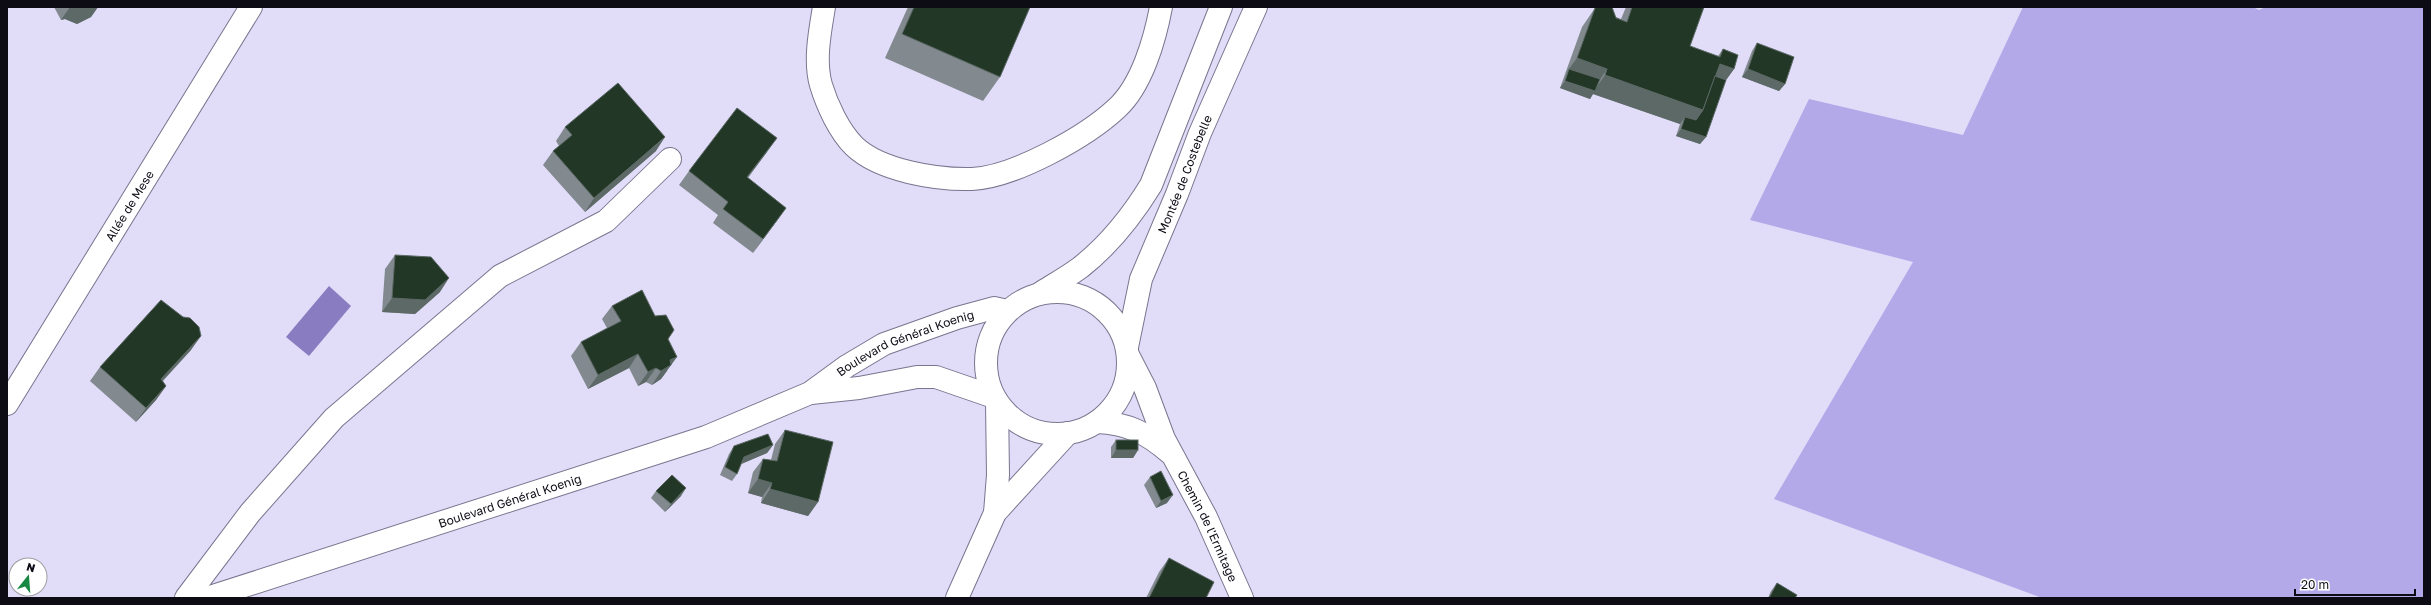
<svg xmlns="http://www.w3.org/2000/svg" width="2431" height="605" font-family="'Golos Text',sans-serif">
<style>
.green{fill:#b4a9e8}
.water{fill:#897cc0}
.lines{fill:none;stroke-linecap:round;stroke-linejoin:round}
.minor-casing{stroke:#79758f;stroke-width:24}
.major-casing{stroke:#79758f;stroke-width:24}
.minor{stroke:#fff;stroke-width:22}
.major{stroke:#fff;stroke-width:22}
.wall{fill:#828a90}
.shaded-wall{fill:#5c6966}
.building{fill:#233727;stroke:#5c6966}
.labels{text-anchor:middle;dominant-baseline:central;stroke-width:4;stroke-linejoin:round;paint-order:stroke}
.street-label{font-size:12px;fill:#0d0b14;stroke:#fff}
</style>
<rect width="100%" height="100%" fill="#e1ddf9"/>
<!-- green -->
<polygon class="green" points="2023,7 2253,7 2259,10 2266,7 2424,7 2424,598 2042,598 1774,499 1913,262 1750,220 1809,99 1963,135"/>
<!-- water -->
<polygon class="water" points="329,286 351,306 309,356 286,337"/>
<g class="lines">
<defs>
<g id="minor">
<path d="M824,7C820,31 814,61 821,85C827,105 839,131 854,146C880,171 937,180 972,179C1014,177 1086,137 1117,108C1142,85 1155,39 1161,7"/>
<path id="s1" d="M1128,355L1145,388L1164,439L1206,517L1242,598"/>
<polyline points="811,393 859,388 917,377 936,377 994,397"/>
<path id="s2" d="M7,404L251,7"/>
<path d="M1097,422C1127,423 1147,433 1170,453"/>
<polyline points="186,598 250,513 334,418 500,276 606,221 670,159"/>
<path id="s3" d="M207,598L706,437L810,393L847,366L884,344L957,318L994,308L1007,311"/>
</g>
<g id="major">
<circle cx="1057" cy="363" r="71"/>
<path d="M1042,292C1055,284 1069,276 1081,267C1110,244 1132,216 1151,185L1221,7"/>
<path id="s4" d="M1127,347L1141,279L1177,194L1200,133L1256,7"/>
<polyline points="995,513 998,475 997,402"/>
<polyline points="957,598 995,513 1068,433"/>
</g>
</defs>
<!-- minor casing -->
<use href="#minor" class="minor-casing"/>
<!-- major casing -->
<use href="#major" class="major-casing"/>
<!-- minor -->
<use href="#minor" class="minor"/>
<!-- major -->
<use href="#major" class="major"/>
</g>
<!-- wall -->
<g class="wall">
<polygon points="54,7 98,7 91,17 77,24 65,19 61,20"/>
<polygon points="908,7 1030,7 1000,77 983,101 885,58"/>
<polygon points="1626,7 1704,7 1690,46 1718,56 1723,49 1734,69 1726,80 1706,137 1700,144 1676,136 1680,124 1593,94 1590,99 1560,88 1582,27 1595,8 1621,19"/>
<polygon points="1757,43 1785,84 1779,91 1742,77 1752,51"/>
<polygon points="565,127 656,151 585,212 543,165 553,151 559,146 556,141"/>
<polygon points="767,152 748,178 786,208 776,222 753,253 713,223 718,215 679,185 689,171"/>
<polygon points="395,255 440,292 415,314 382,312 385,269"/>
<polygon points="612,306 655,316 668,339 667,371 661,379 652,385 646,382 638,386 629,368 588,389 571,356 581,342 607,328 602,319"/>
<polygon points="191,350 163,381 166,386 156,400 136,422 90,381 100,367"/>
<polygon points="785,430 818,502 808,516 761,503 762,497 748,493 753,472 763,459 771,460 775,444"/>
<polygon points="1116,440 1138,450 1133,458 1111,458 1111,447"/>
<polygon points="773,445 767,453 741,464 737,474 732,481 720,475 729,454 734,446"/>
<polygon points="1150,477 1167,503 1156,508 1144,485"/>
<polygon points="656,491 681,496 665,512 651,498"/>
<polygon points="1169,558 1206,598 1146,598 1159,572"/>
<polygon points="1777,583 1795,598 1768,598 1771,591"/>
</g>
<!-- shaded-wall -->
<g class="shaded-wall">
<polygon points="70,7 98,7 91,17 77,24 65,19 61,20"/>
<polygon points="1577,58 1607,69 1595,87 1569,69 1564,76"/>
<polygon points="1720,64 1734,69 1721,87 1712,75"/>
<polygon points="1748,69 1785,84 1779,91 1742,77"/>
<polygon points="1605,75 1703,110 1690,128 1685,117 1680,124 1593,94 1590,99 1560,88 1565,81 1594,91"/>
<polygon points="1681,129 1706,137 1700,144 1676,136"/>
<polygon points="665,137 656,151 585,212 594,198"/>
<polygon points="777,138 767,152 737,191 747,177"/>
<polygon points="786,208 776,222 753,253 763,239"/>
<polygon points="449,278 440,292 415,314 382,312 392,298"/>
<polygon points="201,336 191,350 151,393 161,379"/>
<polygon points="638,354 629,368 588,389 598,375"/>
<polygon points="677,357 661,379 652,385 661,371 670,360"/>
<polygon points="656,368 646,382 638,386 648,372"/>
<polygon points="166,386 156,400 136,422 146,408"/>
<polygon points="773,445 767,453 739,465 744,457"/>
<polygon points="1116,450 1138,450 1133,458 1111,458"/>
<polygon points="758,479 772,483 762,497 748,493"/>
<polygon points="686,488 681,496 665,512 671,504"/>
<polygon points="770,489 818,502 808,516 761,503"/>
<polygon points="1173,495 1167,503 1156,508 1161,501"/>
</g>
<!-- building -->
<g class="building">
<polygon points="914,7 1030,7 1000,77 902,34"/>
<polygon points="1597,7 1612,7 1616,18 1627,22 1632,7 1704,7 1690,46 1720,57 1723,49 1738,55 1734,69 1720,64 1703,110 1605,75 1607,69 1577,58 1595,8"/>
<polygon points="1757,43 1794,57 1785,84 1748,69"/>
<polygon points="1569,69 1600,79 1595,91 1565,81"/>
<polygon points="1715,76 1726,80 1706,137 1681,129 1685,117 1696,120 1703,110"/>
<polygon points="618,83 665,137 594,198 553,151 572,135 565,127"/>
<polygon points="737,108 777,138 747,177 786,208 763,239 723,209 728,202 689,171"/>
<polygon points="395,255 431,257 449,278 425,300 392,298"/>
<polygon points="642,290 655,316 666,315 674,330 668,339 677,357 670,360 671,365 661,371 656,368 648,372 638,354 598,375 581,342 621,321 612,306"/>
<polygon points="161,300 183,317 190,318 199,327 201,336 161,379 166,386 146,408 100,367"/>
<polygon points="785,430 833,442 818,502 770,489 772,483 758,479 763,459 777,461"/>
<polygon points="768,434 773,445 744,457 737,474 725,467 734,446"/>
<rect x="1116" y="440" width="22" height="10"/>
<polygon points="1161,471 1173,495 1161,501 1150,477"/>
<polygon points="672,475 686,488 671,504 656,491"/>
<polygon points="1169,558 1214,582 1206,598 1149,598"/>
<polygon points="1777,583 1797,595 1795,598 1769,598"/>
</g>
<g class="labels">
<!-- street labels -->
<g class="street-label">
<text stroke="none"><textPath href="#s4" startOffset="183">Montée de Costebelle</textPath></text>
<text stroke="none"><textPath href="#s2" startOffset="233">Allée de Mese</textPath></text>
<text stroke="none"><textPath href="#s3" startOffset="746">Boulevard Général Koenig</textPath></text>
<text stroke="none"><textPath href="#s3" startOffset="318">Boulevard Général Koenig</textPath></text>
<text stroke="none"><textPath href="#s1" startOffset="189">Chemin de l'Ermitage</textPath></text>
</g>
</g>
<!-- border -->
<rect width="2431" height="605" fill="none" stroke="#0d0b14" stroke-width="16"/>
<!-- north arrow -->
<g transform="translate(28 577) rotate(17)"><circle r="19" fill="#ffffff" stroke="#9e9da1"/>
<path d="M0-3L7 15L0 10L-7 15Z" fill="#168841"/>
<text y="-6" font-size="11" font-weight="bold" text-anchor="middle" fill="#0d0b14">N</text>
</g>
<!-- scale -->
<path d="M2295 589v6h120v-6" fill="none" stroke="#0d0b14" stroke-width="2"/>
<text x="2301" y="589" font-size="12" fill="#0d0b14" stroke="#ffffff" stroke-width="3" paint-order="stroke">20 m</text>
</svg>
